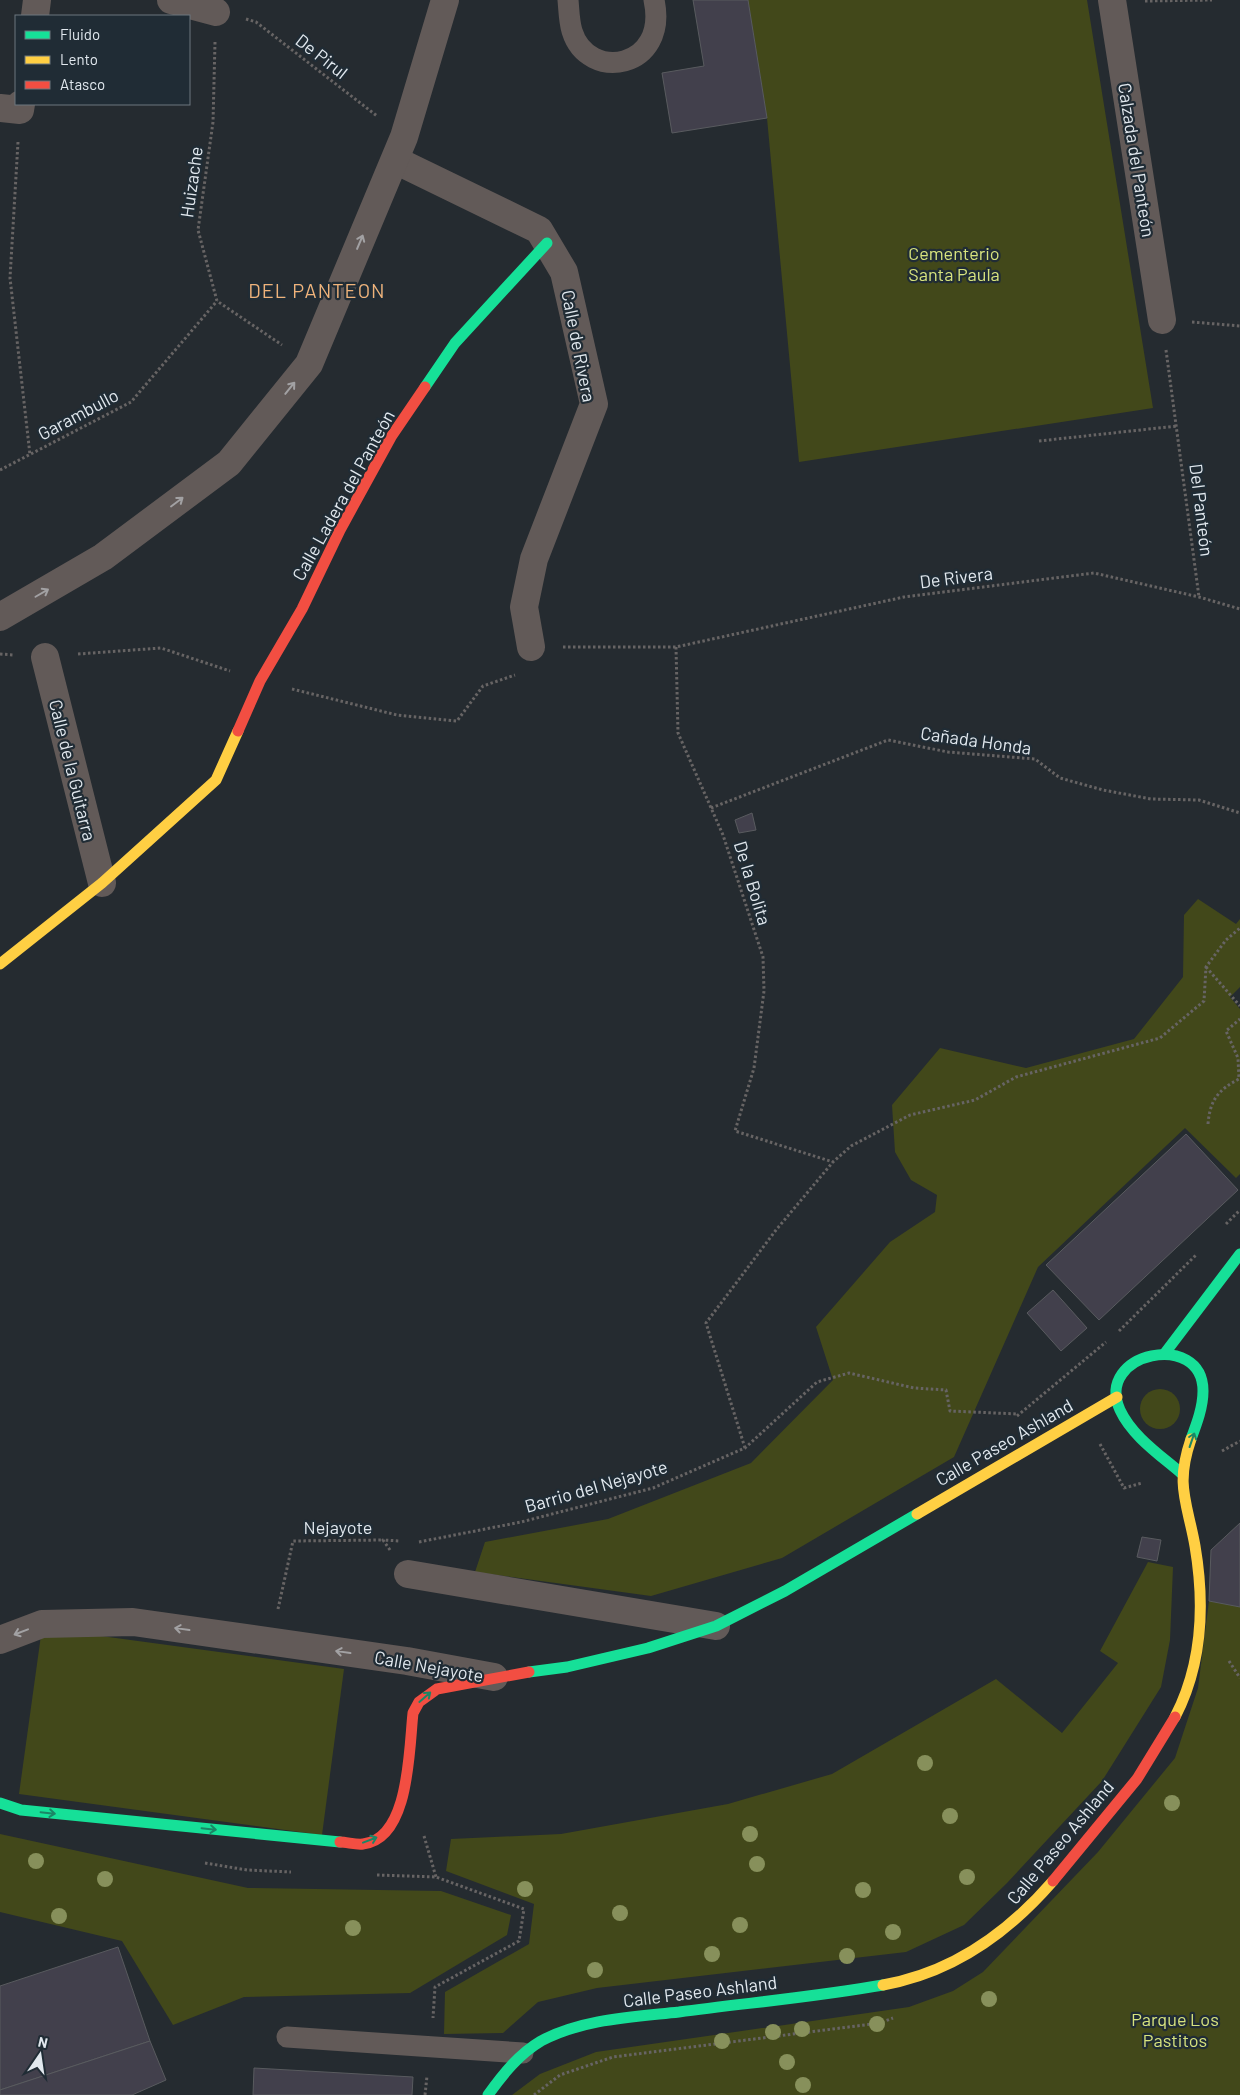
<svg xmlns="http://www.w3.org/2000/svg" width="1240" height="2095" font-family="Barlow,sans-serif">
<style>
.green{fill:#42481a}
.building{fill:#42404c;stroke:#595b5f}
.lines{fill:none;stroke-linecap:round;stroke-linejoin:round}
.path{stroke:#676464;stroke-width:3;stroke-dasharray:2.5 2.5;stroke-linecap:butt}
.lane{stroke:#625a58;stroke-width:21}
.street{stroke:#625a58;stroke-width:28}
.fast{stroke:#16e098;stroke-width:11}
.slow{stroke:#ffcf43;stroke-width:11}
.jam{stroke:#f24e42;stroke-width:11}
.tree{fill:#87905b}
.oneway{stroke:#a2a1a3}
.oneway2{stroke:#1b8666}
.labels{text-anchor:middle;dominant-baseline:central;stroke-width:4.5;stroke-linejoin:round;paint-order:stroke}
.street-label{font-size:18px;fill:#e1e8ee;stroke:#202c35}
.park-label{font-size:18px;fill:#d7e37e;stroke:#202c35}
.quarter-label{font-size:20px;letter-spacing:1px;fill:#efb37b;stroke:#202c35}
</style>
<rect width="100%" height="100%" fill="#252b30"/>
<!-- green -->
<g class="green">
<polygon points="748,0 1087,0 1153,408 799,462 767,118"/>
<polygon points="1198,899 1236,924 1240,919 1240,987 1230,997 1240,1009 1240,1174 1236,1178 1185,1128 1038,1267 954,1457 782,1558 651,1596 475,1572 485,1542 608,1519 751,1463 833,1380 816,1327 890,1242 935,1212 937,1195 911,1180 895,1152 892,1105 940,1048 1026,1068 1134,1039 1183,977 1184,915"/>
<circle cx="1160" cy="1409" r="20"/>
<polygon points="1148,1562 1173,1567 1170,1640 1161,1687 1102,1781 1007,1883 964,1925 906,1952 597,1988 538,2002 503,2033 444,2034 445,1992 529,1944 534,1904 446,1871 451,1839 561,1834 728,1804 832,1774 996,1679 1062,1733 1118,1663 1100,1651"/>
<polygon points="1209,1601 1240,1607 1240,2095 512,2095 540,2074 596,2052 909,2007 953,1991 983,1972 1098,1852 1175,1758 1198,1688"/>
<polygon points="42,1628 344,1669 322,1835 19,1794"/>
<polygon points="0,1834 248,1888 441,1891 511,1915 507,1935 410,1993 244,1997 173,2025 122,1941 0,1912"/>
</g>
<!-- building -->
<g class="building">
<polygon points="693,0 748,0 767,118 672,133 662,73 704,66"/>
<polygon points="752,813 756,830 739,833 735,820"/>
<polygon points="1186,1134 1238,1190 1099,1320 1046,1265"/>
<polygon points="1053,1290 1087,1328 1061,1351 1027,1313"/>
<polygon points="1240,1523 1240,1607 1209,1601 1211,1550"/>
<polygon points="1142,1537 1161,1540 1157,1561 1137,1557"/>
<polygon points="118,1947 150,2041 0,2090 0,1986"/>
<polygon points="150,2041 166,2080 132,2095 0,2095 0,2090"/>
<polygon points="254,2068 413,2077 412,2095 253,2095"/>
</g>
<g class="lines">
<!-- path -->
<g class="path">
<polyline points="1145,1 1212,0"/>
<polyline points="246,19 256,22 377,116"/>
<polyline points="215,42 213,122 198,230 217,301 282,345"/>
<polyline points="18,142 10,278 30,455"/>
<polyline points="1192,322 1240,326"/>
<polyline points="1166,350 1199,597"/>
<polyline points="1039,441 1177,426"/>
<polyline points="0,470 131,402 217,301"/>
<polyline points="563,647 676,647 904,597 1094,573 1199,597 1240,609"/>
<polyline points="676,647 678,733 723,835 763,957 764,991 754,1068 735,1131 833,1162"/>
<polyline points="0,654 14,655"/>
<polyline points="78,654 161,648 230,671"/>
<polyline points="292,689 397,715 457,721 483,686 515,675"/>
<polyline points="711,808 888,740 948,752 1035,759 1060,778 1103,790 1151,799 1199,800 1240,813"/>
<polyline points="1206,967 1240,1006"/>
<path d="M1208,1124C1210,1100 1218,1090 1239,1079L1238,1058L1226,1031L1240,1019"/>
<polyline points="1226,1224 1240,1210"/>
<polyline points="1119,1331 1196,1255"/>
<polyline points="1017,1416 1106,1342"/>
<polyline points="1100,1444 1124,1488 1142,1483"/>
<polyline points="745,1448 706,1323 776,1230 833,1162 851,1146 910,1115 975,1100 1016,1077 1160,1038 1204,1001 1206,967 1226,940 1240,928"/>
<polyline points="1222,1451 1240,1441"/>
<polyline points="419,1542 521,1522 653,1488 745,1448 817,1382 849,1373 914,1388 946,1390 950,1411 1018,1414"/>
<polyline points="390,1550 383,1540 400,1541"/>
<polyline points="278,1609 293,1541 383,1540"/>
<polyline points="1229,1661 1240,1678"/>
<polyline points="424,1836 436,1877"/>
<polyline points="205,1863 247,1870 291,1872"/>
<polyline points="377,1875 436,1877 524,1909 519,1941 435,1987 433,2018"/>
<polyline points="425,2095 427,2076"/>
<polyline points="534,2095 560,2075 613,2057 880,2023 893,2018"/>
</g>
<!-- lane -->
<g class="lane">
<path d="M568,0C569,10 569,21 572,31C588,83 669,69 654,0"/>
<polyline points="287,2037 523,2053"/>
</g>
<!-- street -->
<g class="street">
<polyline points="171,0 216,12"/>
<polyline points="1112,0 1162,320"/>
<polyline points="35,16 37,0"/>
<polyline points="0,108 20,110 21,104"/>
<polyline points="395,160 539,230 564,272 594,404 534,559 524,607 531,647"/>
<polyline points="0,617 103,557 229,463 309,364 404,137 445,0"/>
<polyline points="45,657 102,883"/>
<polyline points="408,1574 716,1626"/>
<polyline points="0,1640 42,1624 133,1622 407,1661 494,1677"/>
</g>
<!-- fast -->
<g class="fast">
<polyline points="425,387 455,343 547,243"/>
<polyline points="1165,1353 1240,1254"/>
<path d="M1181,1473C1160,1455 1132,1436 1120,1410C1094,1352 1203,1330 1203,1391C1203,1407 1197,1423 1191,1439"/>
<polyline points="529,1672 567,1667 648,1648 716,1626 785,1591 917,1514"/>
<polyline points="0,1803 21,1810 340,1842"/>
<path d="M488,2095C503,2074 519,2054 541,2041C582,2019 633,2017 679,2012C746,2003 815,1997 883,1985"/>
</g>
<!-- slow -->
<g class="slow">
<polyline points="0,964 102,883 216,780 238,731"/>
<polyline points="917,1514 1117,1397"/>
<path d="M1175,1717C1203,1663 1205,1605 1195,1546C1187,1501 1175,1486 1191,1439"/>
<path d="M883,1985C952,1973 1008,1933 1053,1881"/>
</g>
<!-- jam -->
<g class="jam">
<polyline points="238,731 260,681 302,609 340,530 391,437 425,387"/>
<path d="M340,1842C347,1842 356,1845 363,1844C410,1839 409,1748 413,1713L419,1702L437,1689L529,1672"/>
<polyline points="1053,1881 1137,1779 1175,1717"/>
</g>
</g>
<!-- trees -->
<g class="tree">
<circle cx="925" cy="1763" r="8"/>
<circle cx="1172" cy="1803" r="8"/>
<circle cx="950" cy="1816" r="8"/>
<circle cx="750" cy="1834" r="8"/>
<circle cx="36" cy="1861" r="8"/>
<circle cx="757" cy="1864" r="8"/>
<circle cx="967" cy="1877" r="8"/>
<circle cx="105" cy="1879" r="8"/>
<circle cx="525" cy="1889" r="8"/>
<circle cx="863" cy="1890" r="8"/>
<circle cx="620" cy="1913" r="8"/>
<circle cx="59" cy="1916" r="8"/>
<circle cx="740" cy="1925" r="8"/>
<circle cx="353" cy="1928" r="8"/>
<circle cx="893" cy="1932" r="8"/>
<circle cx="712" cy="1954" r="8"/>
<circle cx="847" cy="1956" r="8"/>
<circle cx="595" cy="1970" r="8"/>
<circle cx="989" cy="1999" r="8"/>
<circle cx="877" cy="2024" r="8"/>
<circle cx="802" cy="2029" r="8"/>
<circle cx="773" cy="2032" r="8"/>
<circle cx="722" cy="2041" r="8"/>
<circle cx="787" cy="2062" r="8"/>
<circle cx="803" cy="2085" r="8"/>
</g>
<!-- one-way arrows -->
<defs><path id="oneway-shaft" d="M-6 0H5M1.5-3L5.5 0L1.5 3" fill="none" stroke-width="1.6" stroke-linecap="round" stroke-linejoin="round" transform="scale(1.25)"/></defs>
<g class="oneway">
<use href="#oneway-shaft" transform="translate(360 242) rotate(-67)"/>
<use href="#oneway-shaft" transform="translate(290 388) rotate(-51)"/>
<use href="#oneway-shaft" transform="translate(177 502) rotate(-37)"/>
<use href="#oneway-shaft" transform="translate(42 593) rotate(-30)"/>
<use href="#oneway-shaft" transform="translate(182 1629) rotate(-172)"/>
<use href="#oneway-shaft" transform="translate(21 1632) rotate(159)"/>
<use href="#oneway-shaft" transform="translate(343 1652) rotate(-172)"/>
</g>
<g class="oneway2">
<use href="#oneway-shaft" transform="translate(1192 1440) rotate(-71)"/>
<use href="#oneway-shaft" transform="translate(425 1697) rotate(-41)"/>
<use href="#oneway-shaft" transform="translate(48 1813) rotate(6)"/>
<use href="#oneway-shaft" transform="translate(209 1829) rotate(6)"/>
<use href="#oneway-shaft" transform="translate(370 1840) rotate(-21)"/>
</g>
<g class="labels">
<!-- street labels -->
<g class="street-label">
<text transform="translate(322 56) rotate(38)">De Pirul</text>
<text transform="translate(1137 160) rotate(81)">Calzada del Panteón</text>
<text transform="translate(191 182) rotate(-82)">Huizache</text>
<text transform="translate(579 346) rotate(79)">Calle de Rivera</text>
<text transform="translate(78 414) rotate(-28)">Garambullo</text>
<text transform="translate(343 495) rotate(-61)">Calle Ladera del Panteón</text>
<text transform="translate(1202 510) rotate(83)">Del Panteón</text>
<text transform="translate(956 577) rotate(-7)">De Rivera</text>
<text transform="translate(976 740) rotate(8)">Cañada Honda</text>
<text transform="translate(73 770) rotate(76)">Calle de la Guitarra</text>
<text transform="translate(753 883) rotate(73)">De la Bolita</text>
<text transform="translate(1004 1442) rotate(-30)">Calle Paseo Ashland</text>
<text transform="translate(596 1486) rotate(-16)">Barrio del Nejayote</text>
<text x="338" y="1527">Nejayote</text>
<text transform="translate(429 1666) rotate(10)">Calle Nejayote</text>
<text transform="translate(1060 1842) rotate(-50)">Calle Paseo Ashland</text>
<text transform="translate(700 1991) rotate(-7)">Calle Paseo Ashland</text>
</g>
<!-- park labels -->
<g class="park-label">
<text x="954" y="253">Cementerio<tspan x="954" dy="21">Santa Paula</tspan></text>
<text x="1175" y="2019">Parque Los<tspan x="1175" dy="21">Pastitos</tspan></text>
</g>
<!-- quarter labels -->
<g class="quarter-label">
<text x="317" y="290">DEL PANTEON</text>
</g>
</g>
<!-- legend -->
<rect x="15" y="15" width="175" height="90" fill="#202c35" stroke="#6d777f"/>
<rect x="25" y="31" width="25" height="8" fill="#16e098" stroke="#6d777f"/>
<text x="60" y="40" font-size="15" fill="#e1e8ee">Fluido</text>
<rect x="25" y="56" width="25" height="8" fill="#ffcf43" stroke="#6d777f"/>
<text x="60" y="65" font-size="15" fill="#e1e8ee">Lento</text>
<rect x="25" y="81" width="25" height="8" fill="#f24e42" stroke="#6d777f"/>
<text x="60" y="90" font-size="15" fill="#e1e8ee">Atasco</text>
<!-- north arrow -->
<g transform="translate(40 2055) rotate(13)" stroke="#202c35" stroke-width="4" paint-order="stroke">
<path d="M0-4L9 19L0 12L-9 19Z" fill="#e1e8ee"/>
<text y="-8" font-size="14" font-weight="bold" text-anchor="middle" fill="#e1e8ee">N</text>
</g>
</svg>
